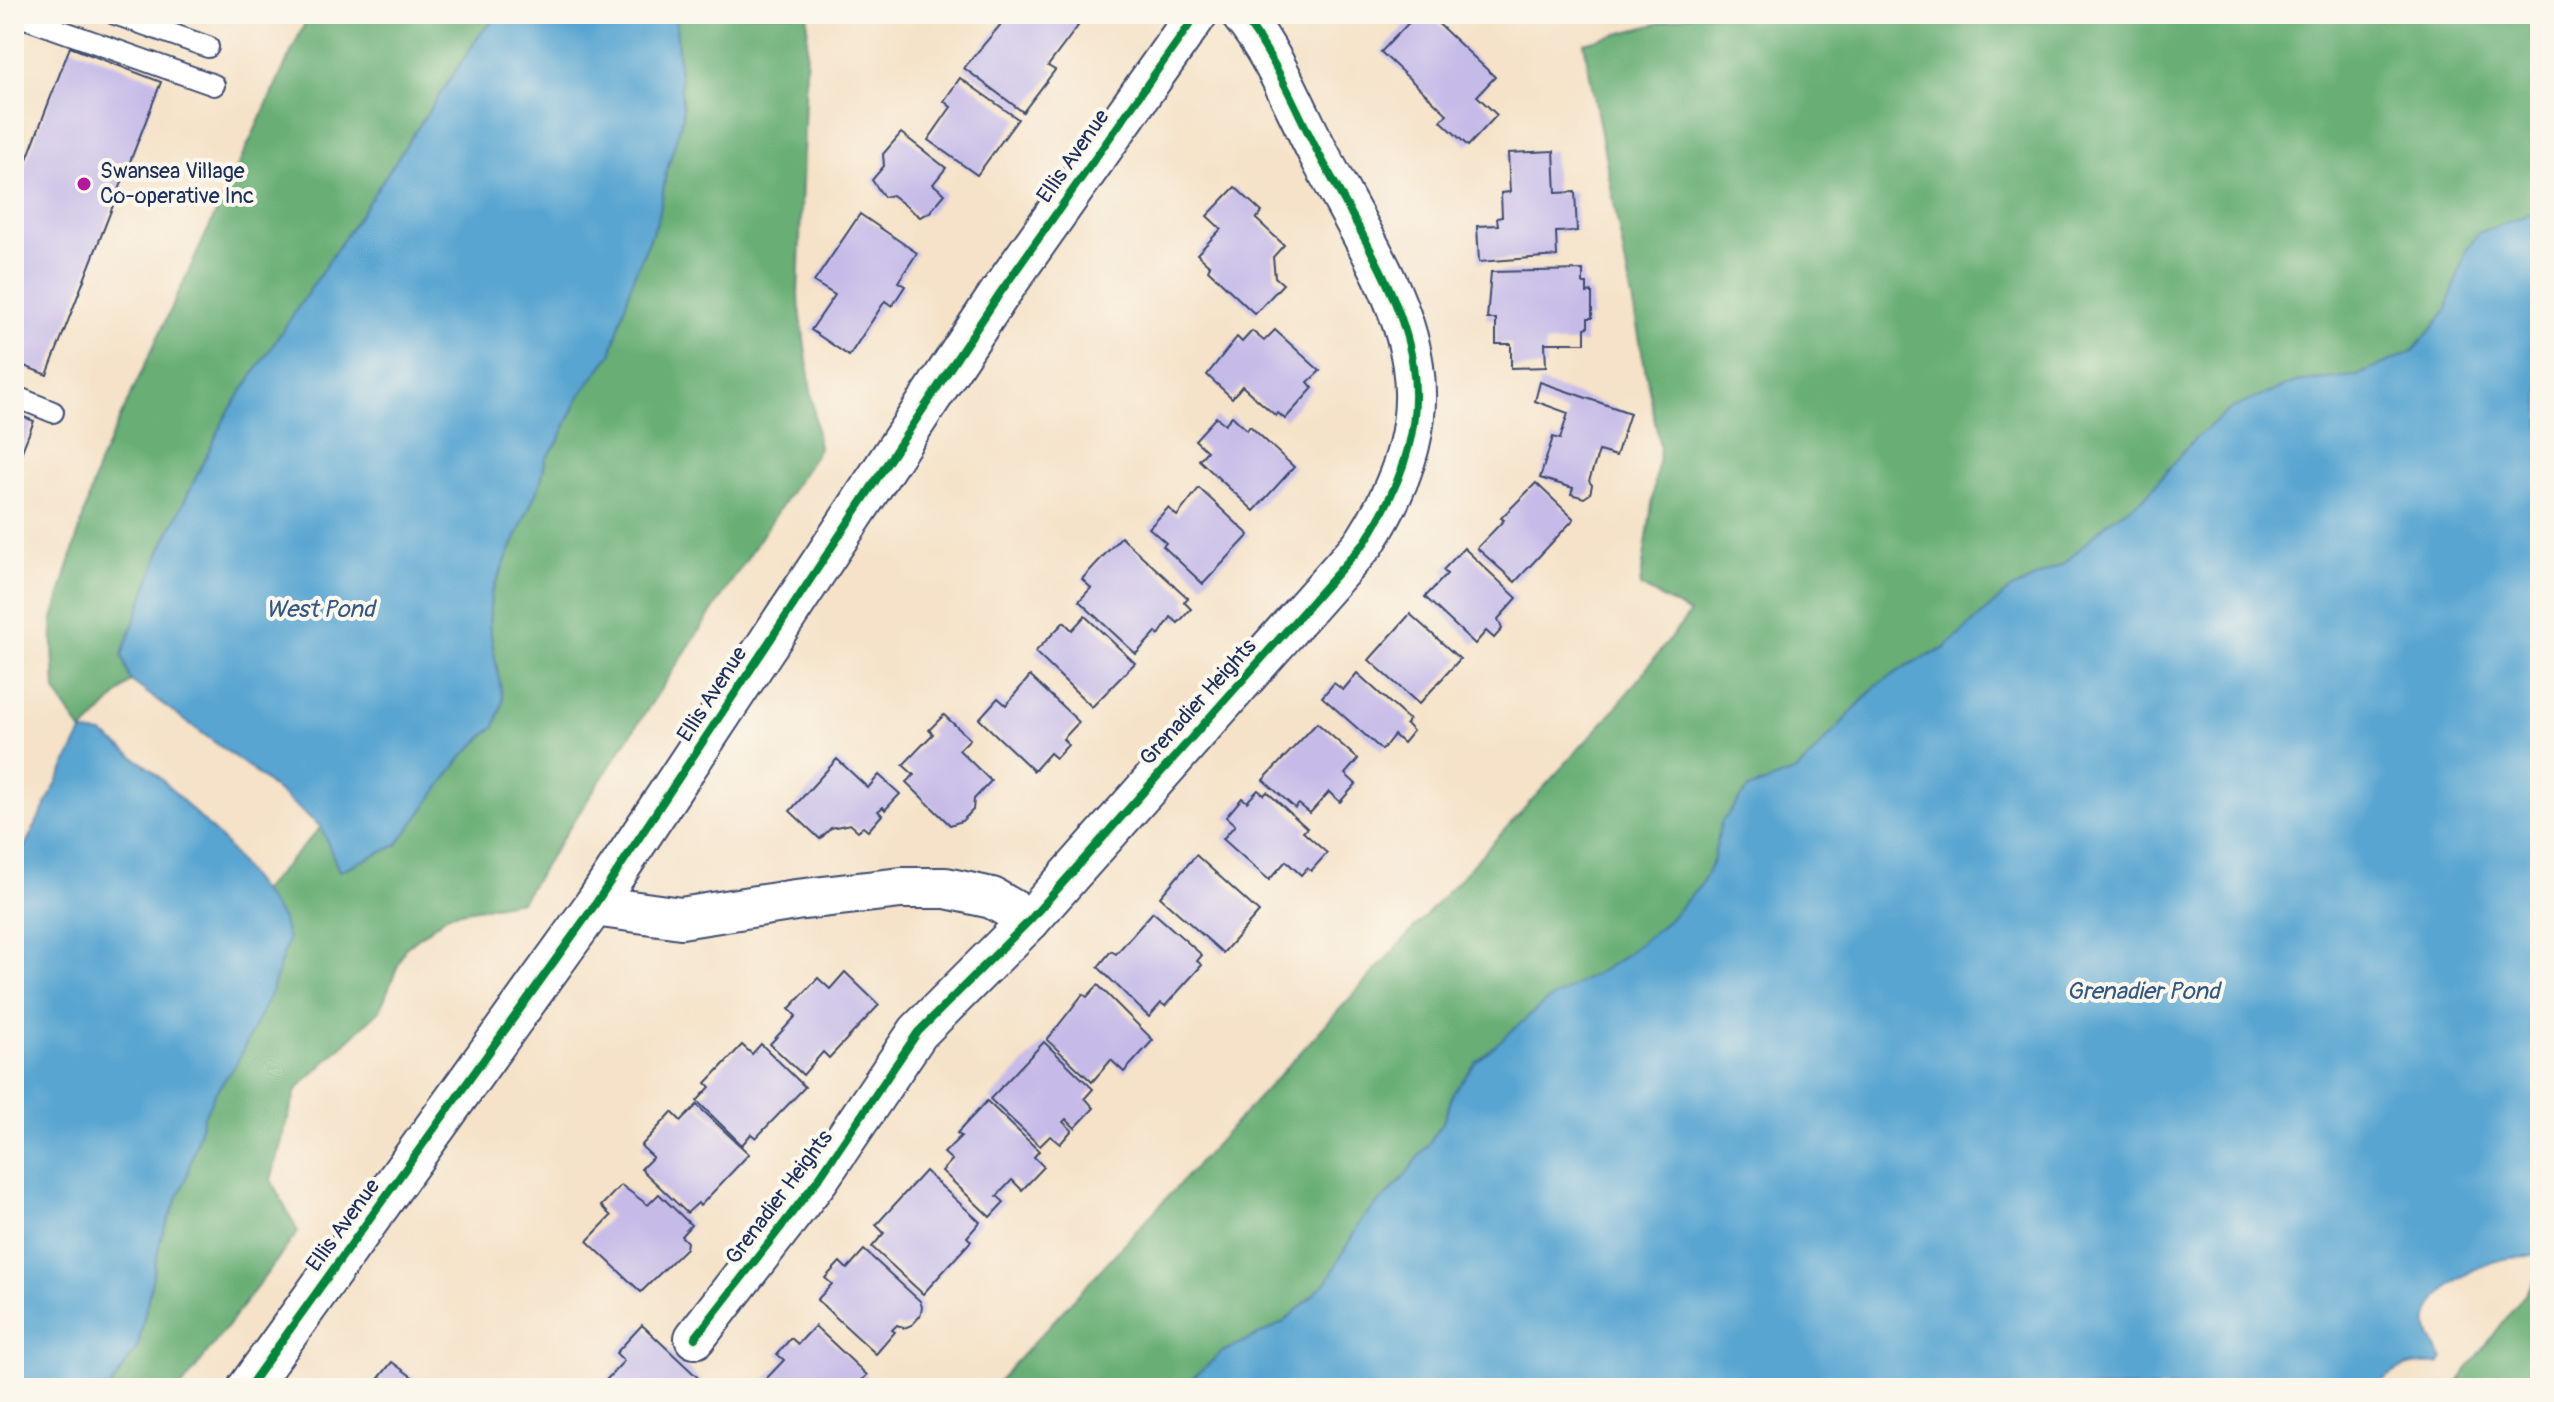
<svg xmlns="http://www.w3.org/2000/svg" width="2554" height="1402" font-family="Pangolin,sans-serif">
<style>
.forest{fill:#67ae74;stroke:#416e69;stroke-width:2}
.water{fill:#58a5d1;stroke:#3a6a98;stroke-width:2}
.building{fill:#c6bbe8}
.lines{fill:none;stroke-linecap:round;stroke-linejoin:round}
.lane-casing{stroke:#3c4a6e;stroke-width:24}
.street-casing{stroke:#3c4a6e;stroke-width:44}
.lane{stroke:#fff;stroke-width:20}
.street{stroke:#fff;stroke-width:40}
.cycleway-casing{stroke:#fbf7ec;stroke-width:13}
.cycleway{stroke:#00873e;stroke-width:8}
.poi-dot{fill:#b5179e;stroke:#fbf7ec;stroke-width:3}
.labels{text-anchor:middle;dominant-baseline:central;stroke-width:8;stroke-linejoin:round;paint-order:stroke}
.street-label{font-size:22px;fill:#1b2f5e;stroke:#fbf7ec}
.poi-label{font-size:22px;fill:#1b2f5e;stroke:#fbf7ec;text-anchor:start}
.water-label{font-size:24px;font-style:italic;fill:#305886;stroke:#fbf7ec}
</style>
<rect width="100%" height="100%" fill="#fbf7ec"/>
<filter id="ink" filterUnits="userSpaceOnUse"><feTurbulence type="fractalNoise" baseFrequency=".0125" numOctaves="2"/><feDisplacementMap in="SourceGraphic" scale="16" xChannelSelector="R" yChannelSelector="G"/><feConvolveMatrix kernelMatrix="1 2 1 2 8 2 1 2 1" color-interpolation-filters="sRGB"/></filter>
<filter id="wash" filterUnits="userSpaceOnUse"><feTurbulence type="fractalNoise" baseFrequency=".006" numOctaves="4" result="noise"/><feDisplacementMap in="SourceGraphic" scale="32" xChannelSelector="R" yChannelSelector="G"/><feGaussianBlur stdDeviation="1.8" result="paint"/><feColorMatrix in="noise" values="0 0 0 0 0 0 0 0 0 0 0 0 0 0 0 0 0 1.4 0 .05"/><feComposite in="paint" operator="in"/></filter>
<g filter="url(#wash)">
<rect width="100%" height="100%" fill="#f5e2c8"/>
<!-- forest -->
<g class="forest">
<polygon points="309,14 501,14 481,33 227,414 161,549 122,655 131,681 82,732 55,691 52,622 99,463"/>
<polygon points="675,14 808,14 798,295 819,449 521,901 449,914 405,948 380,1010 296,1090 271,1180 298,1232 181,1388 110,1388 138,1346 161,1237 185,1181 204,1116 215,1093 236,1064 271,993 288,940 282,919 261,892 321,827 340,871 397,845 461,758 495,726 503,701 489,625 491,593 540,484 546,458 558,442 580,395 611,354 633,278 659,217 666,173 683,116"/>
<polygon points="1694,14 2540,14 2540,210 2479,233 2446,312 2413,351 2357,376 2295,382 2193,440 2144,498 2110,520 2064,564 2008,591 1944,649 1908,665 1875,687 1797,771 1748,789 1721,823 1713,862 1700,886 1667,922 1453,1093 1444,1120 1428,1145 1400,1182 1361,1220 1327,1282 1283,1323 1222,1352 1182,1388 992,1388 1610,715 1690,613 1640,586 1660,448 1584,43"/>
<polygon points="2536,1279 2540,1279 2540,1388 2446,1388 2457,1383"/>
</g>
<!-- water -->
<g class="water">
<polygon points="501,14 675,14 683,116 666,173 659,217 633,278 611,354 580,395 558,442 546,458 540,484 491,593 489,625 503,701 495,726 461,758 397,845 339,871 321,827 251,769 131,681 122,655 161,549 227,414 481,33"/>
<path d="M2540,210V1252C2527,1258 2517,1257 2504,1259C2476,1265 2434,1288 2428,1318C2425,1333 2436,1346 2443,1358L2439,1364C2405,1362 2398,1369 2372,1388H1182L1222,1352L1283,1323L1327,1282L1361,1220L1400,1182L1428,1145L1444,1120L1453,1093L1477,1061L1544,1003L1616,962L1667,922L1700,886L1713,862L1721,823L1748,789L1797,771L1875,687L1908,665L1944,649L2008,591L2064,564L2110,520L2144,498L2193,440L2230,409L2295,382L2357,376L2413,351L2446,312L2466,250L2479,233Z"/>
<polygon points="82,732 103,734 153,771 223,841 282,919 288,939 271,993 236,1064 215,1093 204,1116 185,1181 161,1237 138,1346 110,1388 14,1388 14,868"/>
</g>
<g id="blocks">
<!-- building -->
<g class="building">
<polygon points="990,14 1062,14 1078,26 1048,66 1055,70 1023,112 964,68 1002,23"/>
<polygon points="1417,14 1428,14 1495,77 1477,96 1497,115 1468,146 1441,121 1447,114 1381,52"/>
<polygon points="70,47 161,82 47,375 14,362 14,193"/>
<polygon points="960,78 1018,119 977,175 928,140 951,107 944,101"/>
<polygon points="901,133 946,168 933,184 945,194 929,213 920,217 892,195 884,197 872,180 884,166 883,154"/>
<polygon points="1554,151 1556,193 1575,192 1577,231 1556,232 1557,256 1479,262 1477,226 1498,225 1497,218 1502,217 1501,193 1510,192 1508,153"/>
<polygon points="1235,187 1262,212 1256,219 1284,245 1273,257 1275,277 1283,284 1255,314 1208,270 1210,266 1197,254 1221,229 1207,216"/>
<polygon points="860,214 917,253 898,282 905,286 892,306 885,301 849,356 811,330 835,295 814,282"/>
<polygon points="1583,270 1583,284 1587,284 1587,293 1592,292 1592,318 1588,318 1588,327 1585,328 1585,343 1545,343 1546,367 1511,368 1511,344 1496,344 1496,319 1487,319 1491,272"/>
<polygon points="1275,330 1320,371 1308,382 1313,388 1285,419 1278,413 1276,416 1242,386 1232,398 1207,375 1237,337 1242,342 1252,331 1264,341"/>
<polygon points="1540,382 1630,413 1616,456 1599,451 1589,481 1592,485 1590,494 1584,498 1571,494 1573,488 1540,478 1553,437 1560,439 1568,413 1535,401"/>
<polygon points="14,413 34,421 14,471"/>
<polygon points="1232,416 1247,430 1250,426 1294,467 1254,511 1199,460 1207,451 1195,440 1216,417 1225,424"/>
<polygon points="1536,483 1574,519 1515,582 1477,548 1504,520 1501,518"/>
<polygon points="1199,488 1249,535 1203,584 1163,546 1166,543 1149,528 1168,508 1177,516"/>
<polygon points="1121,537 1188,598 1184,602 1191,609 1178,623 1171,617 1159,635 1156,632 1136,654 1079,601 1091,588 1082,579"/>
<polygon points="1464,548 1517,598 1498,619 1502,629 1494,638 1486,631 1475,644 1425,597 1447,574 1443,570"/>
<polygon points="1410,614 1460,659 1419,704 1369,660"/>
<polygon points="1085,616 1135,663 1092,707 1035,652 1064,622 1072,630"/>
<polygon points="1357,673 1409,720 1406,724 1413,731 1403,743 1394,735 1382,750 1322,697 1334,683 1343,690"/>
<polygon points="1030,676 1079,722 1063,739 1068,745 1056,758 1050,753 1034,771 979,719 998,698 1006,705"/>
<polygon points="944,715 970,739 959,750 991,781 974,799 973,810 962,821 950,825 906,782 914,775 903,765 933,734 929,730"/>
<polygon points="1317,723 1358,759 1345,774 1356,784 1340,802 1329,792 1310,813 1299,804 1295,808 1263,780"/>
<polygon points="837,759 868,788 879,775 900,794 885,810 883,807 878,811 882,815 868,831 863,827 858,831 850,824 831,828 820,839 790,811"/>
<polygon points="1258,790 1264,795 1267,792 1307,828 1303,832 1327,853 1311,871 1307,868 1301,875 1286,861 1269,880 1223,839 1235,825 1226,817 1242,798 1247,802"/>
<polygon points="1196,855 1259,912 1223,953 1160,897"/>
<polygon points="1153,912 1202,955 1197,961 1202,965 1165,1006 1161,1003 1149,1017 1098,967 1111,951 1116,954"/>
<polygon points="845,972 879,1005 829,1058 823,1052 803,1075 770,1044 796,1016 789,1009 818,978 830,989"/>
<polygon points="1098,985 1153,1040 1124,1072 1111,1060 1092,1082 1047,1040 1083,994 1087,997"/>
<polygon points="1044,1042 1093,1089 1085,1098 1094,1108 1075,1128 1066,1119 1063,1122 1072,1130 1060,1144 1050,1136 1040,1146 990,1099"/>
<polygon points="761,1044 805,1087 756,1138 751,1134 742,1145 697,1101 710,1087 706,1083 742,1045 752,1054"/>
<polygon points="987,1101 1039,1151 1034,1157 1044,1167 1022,1190 1012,1180 997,1196 1004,1202 990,1217 942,1171 952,1160 944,1153 961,1136 957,1133"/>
<polygon points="697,1105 749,1154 700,1206 698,1203 687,1213 641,1169 653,1157 641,1146 672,1112 681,1121"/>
<polygon points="925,1171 980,1222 967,1237 971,1241 923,1294 872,1247 884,1233 876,1225"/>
<polygon points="621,1185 648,1205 659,1194 691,1225 681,1236 687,1242 686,1248 641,1292 587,1241 611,1216 601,1206"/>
<polygon points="864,1250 920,1301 922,1307 920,1316 912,1325 904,1328 897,1325 892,1330 895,1332 876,1354 817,1300 832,1284 825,1278 840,1262 847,1269"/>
<polygon points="642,1325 709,1388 617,1388 607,1379 624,1361 616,1353"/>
<polygon points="815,1326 867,1375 854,1388 776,1388 766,1379 784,1360 777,1354 791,1338 798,1344"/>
<polygon points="392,1362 427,1388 371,1388"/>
</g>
</g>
</g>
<g filter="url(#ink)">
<use href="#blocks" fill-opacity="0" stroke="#3c4a6e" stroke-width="2"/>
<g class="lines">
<defs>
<g id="lane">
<polyline points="14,14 214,85"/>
<polyline points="115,14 208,47"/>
<polyline points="14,396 53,412"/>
</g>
<g id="street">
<polyline points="594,906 681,918 796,900 901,888 946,888 992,898 1030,920"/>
<path d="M695,1338L819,1178L918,1032L1030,920L1365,542C1465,386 1397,301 1321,158C1296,111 1275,55 1241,14"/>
<polyline points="248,1388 594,906 1000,293 1197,14"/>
</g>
</defs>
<!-- lane casing -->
<use href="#lane" class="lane-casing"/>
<!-- street casing -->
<use href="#street" class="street-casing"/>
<!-- lane -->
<use href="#lane" class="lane"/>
<!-- street -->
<use href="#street" class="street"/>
<defs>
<g id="cycleway">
<path d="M695,1338L819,1178L918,1032L1030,920L1365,542C1465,386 1397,301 1321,158C1296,111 1275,55 1241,14"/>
<polyline points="248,1388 594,906 1000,293 1197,14"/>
</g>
</defs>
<!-- cycleway casing -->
<use href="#cycleway" class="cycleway-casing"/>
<!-- cycleway -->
<use href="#cycleway" class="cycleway"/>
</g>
</g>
<!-- markers -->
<circle class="poi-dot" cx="84" cy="184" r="8"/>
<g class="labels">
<!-- street labels -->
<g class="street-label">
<text transform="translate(1073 156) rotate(-55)">Ellis Avenue</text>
<text transform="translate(712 694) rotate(-57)">Ellis Avenue</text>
<text transform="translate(1198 702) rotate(-48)">Grenadier Heights</text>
<text transform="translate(779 1197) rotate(-53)">Grenadier Heights</text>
<text transform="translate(343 1225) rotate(-54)">Ellis Avenue</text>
</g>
<!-- poi labels -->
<g class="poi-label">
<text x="100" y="171">Swansea Village<tspan x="100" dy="25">Co-operative Inc</tspan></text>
</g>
<!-- water labels -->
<g class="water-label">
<text x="320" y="609">West Pond</text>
<text x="2143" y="991">Grenadier Pond</text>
</g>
</g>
<!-- margin -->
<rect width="2554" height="1402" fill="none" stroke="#fbf7ec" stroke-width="48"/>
</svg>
